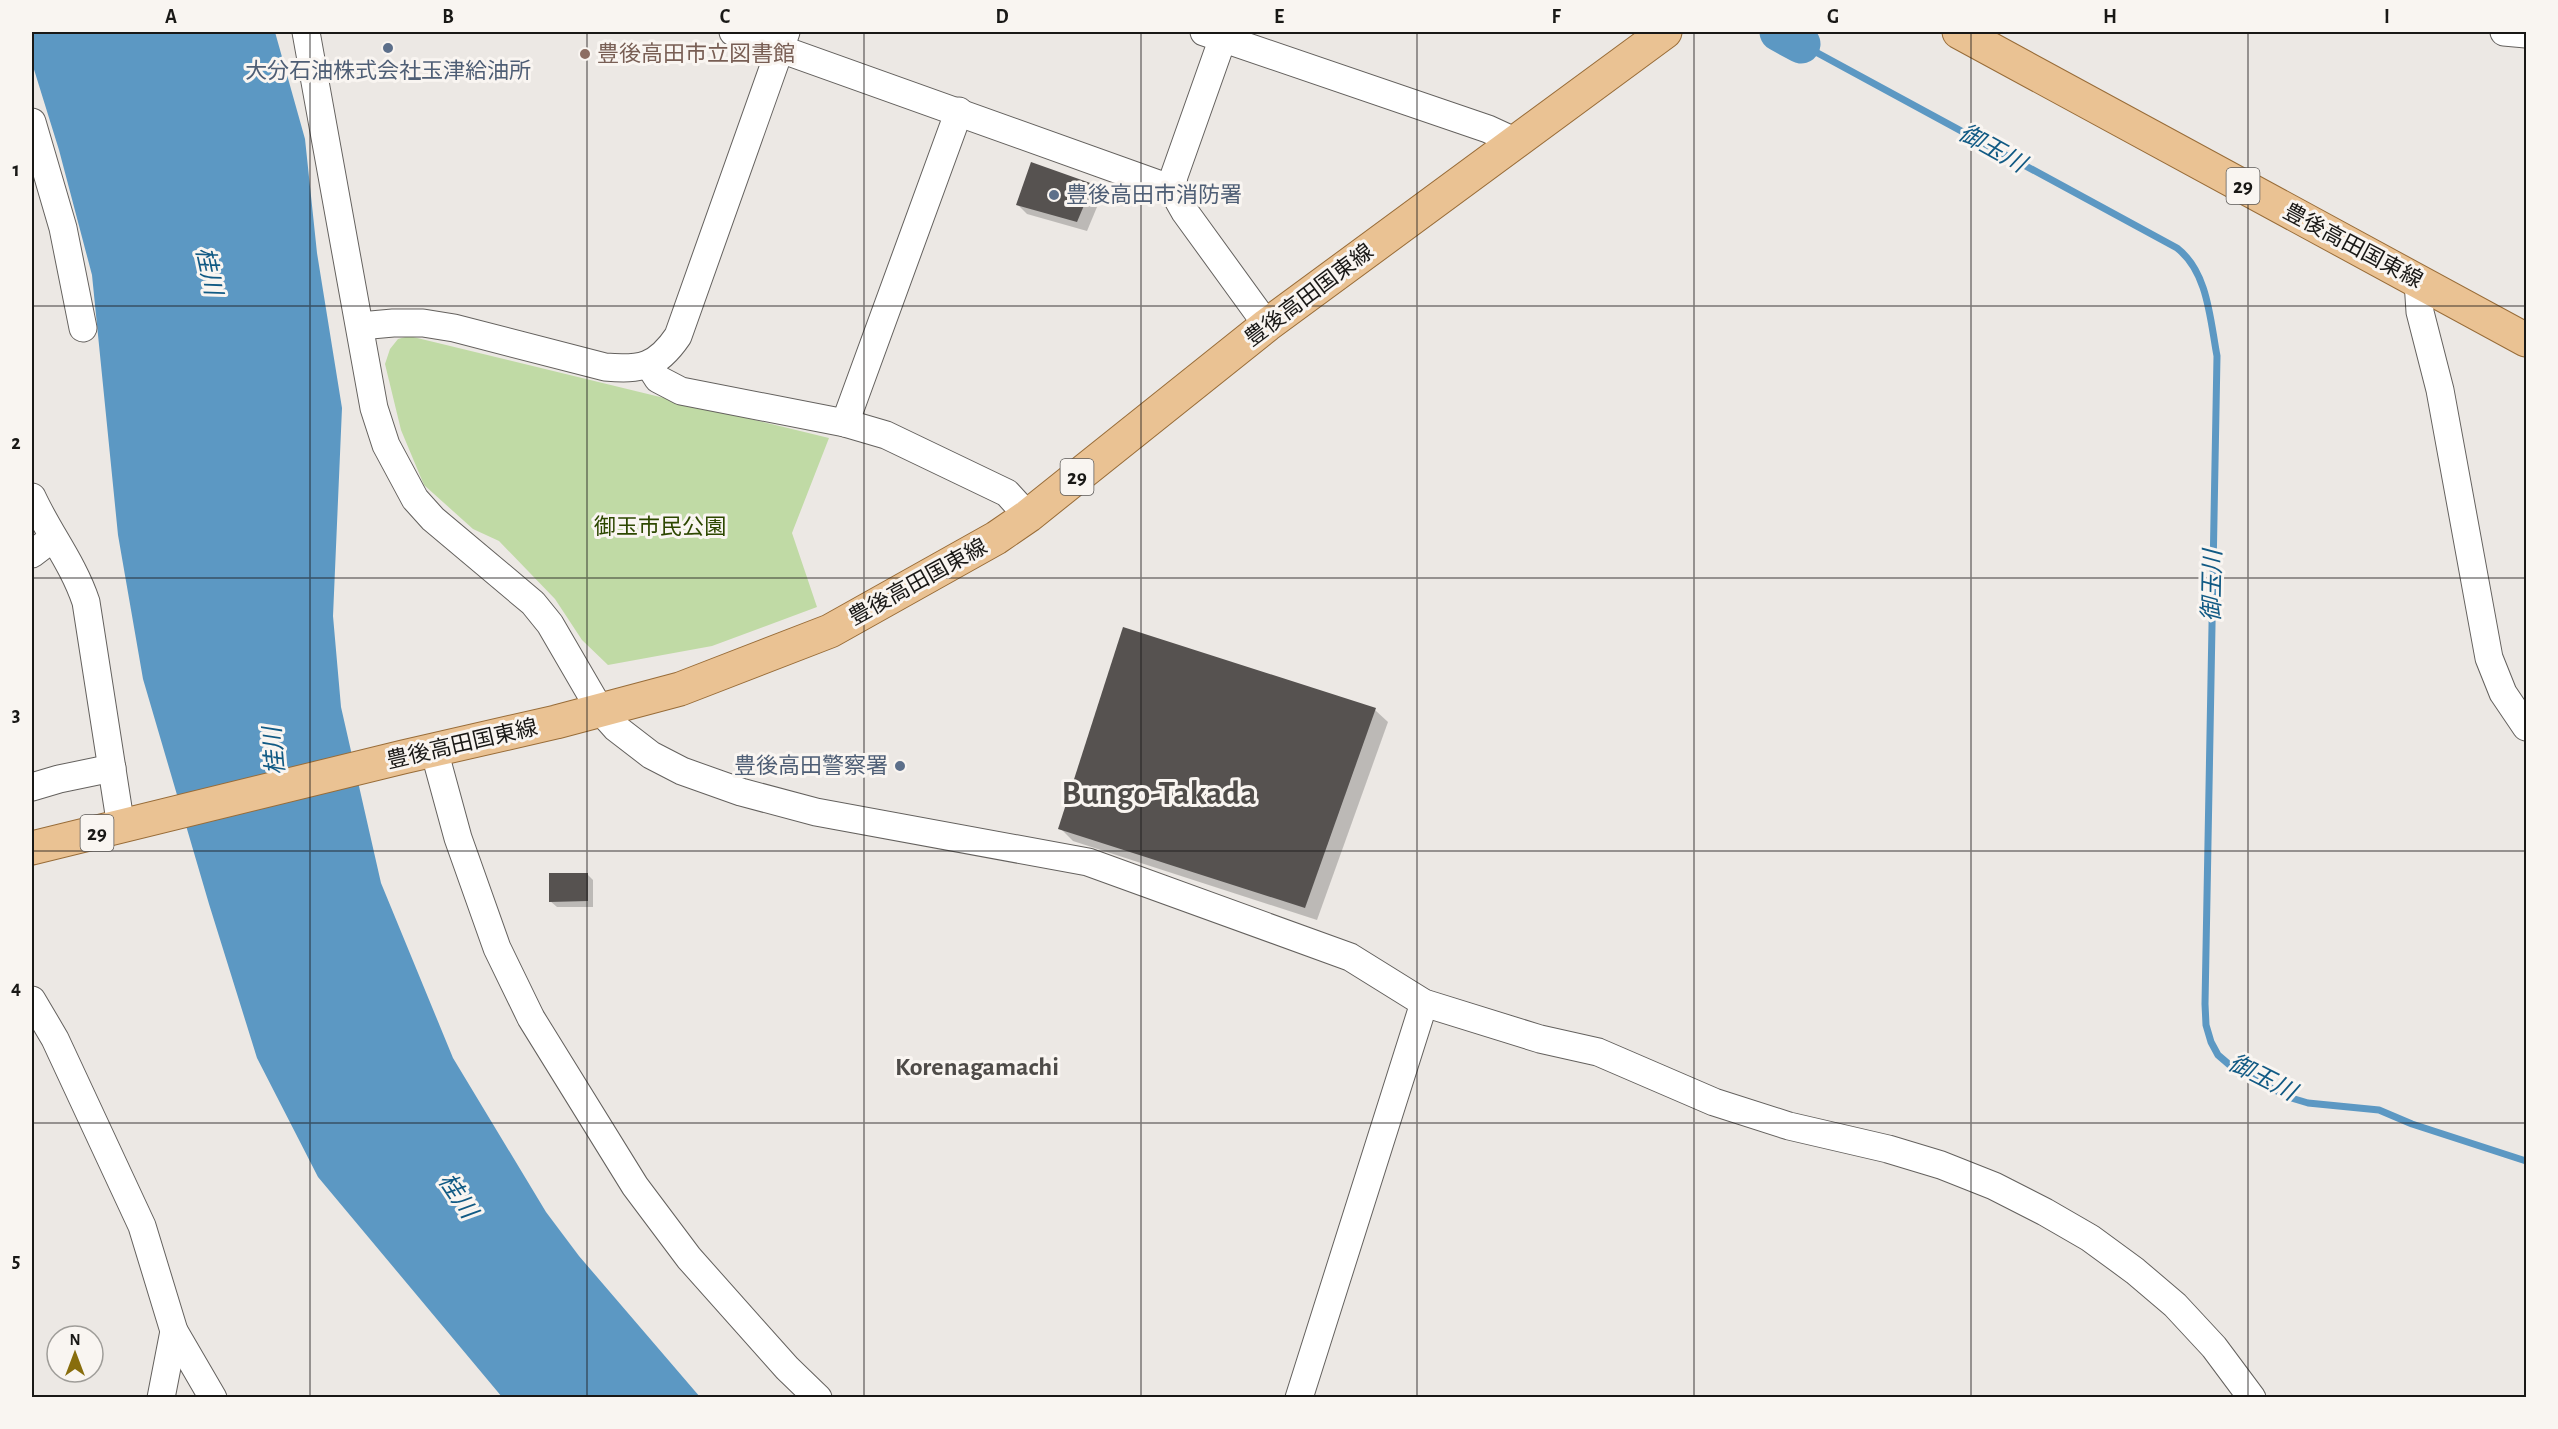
<svg xmlns="http://www.w3.org/2000/svg" width="2558" height="1429" font-family="'Alegreya Sans','Noto Sans JP',sans-serif">
<style>
.green{fill:#c0daa5}
.water{fill:#5c98c3}
.shadow{fill:#0003}
.lines{fill:none;stroke-linecap:round;stroke-linejoin:round}
.stream{stroke:#5c98c3;stroke-width:7}
.river{stroke:#5c98c3;stroke-width:39}
.building{fill:#565250}
.minor-casing{stroke:#64615e;stroke-width:29}
.major-casing{stroke:#986c38;stroke-width:35}
.minor{stroke:#fff;stroke-width:27}
.major{stroke:#eac293;stroke-width:33}
.grid{fill:none;stroke:#191816;stroke-width:1.5;stroke-opacity:0.55}
.service-dot{fill:#5c6f8a;stroke:#f9f5f1;stroke-width:2}
.education-dot{fill:#8d6e63;stroke:#f9f5f1;stroke-width:2}
.labels{text-anchor:middle;dominant-baseline:central;stroke-width:6;stroke-linejoin:round;paint-order:stroke}
.shield{fill:#f9f5f1;stroke:#5c5a58;stroke-width:1.5}
.shield-label{font-size:21px;font-weight:bold;fill:#191816}
.education-label{font-size:22px;fill:#785e54;stroke:#f9f5f1;text-anchor:start}
.service-label{font-size:22px;fill:#4e5e75;stroke:#f9f5f1}
.street-label{font-size:22px;fill:#191816;stroke:#f9f5f1}
.park-label{font-size:22px;fill:#2d4700;stroke:#f9f5f1}
.water-label{font-size:24px;font-style:italic;fill:#115a84;stroke:#f9f5f1}
.quarter-label{font-size:26px;font-weight:bold;fill:#4e4b48;stroke:#f9f5f1}
.town-label{font-size:34px;font-weight:bold;fill:#4e4b48;stroke:#f9f5f1}
.neatline{fill:none;stroke:#191816;stroke-width:2}
.grid-label{font-size:20px;text-anchor:middle;font-weight:bold;fill:#191816}
</style>
<rect width="100%" height="100%" fill="#ece8e4"/>
<!-- green -->
<polygon class="green" points="409,336 829,438 792,533 817,607 712,646 608,665 582,640 555,599 499,541 473,529 424,485 401,430 385,364 390,349 398,339"/>
<!-- water -->
<polygon class="water" points="32,32 275,32 305,139 317,253 342,408 333,616 341,707 381,883 453,1058 546,1212 579,1256 700,1397 502,1397 318,1177 257,1058 209,904 143,679 118,535 92,275 59,150 32,63"/>
<!-- shadow -->
<g class="shadow">
<polygon points="1092,186 1102,195 1087,231 1027,214 1017,204"/>
<polygon points="1375,710 1388,722 1317,920 1073,841 1060,828"/>
<polygon points="587,874 593,880 593,907 557,907 550,901"/>
</g>
<g class="lines">
<!-- stream -->
<path class="stream" d="M1801,44L2177,248C2208,272 2210,319 2217,356L2205,1004L2206,1025L2211,1042L2218,1055L2232,1067L2288,1097L2308,1103L2379,1110L2412,1124L2526,1161"/>
<!-- river -->
<polyline class="river" points="1779,32 1801,44"/>
</g>
<!-- building -->
<g class="building">
<polygon points="1031,162 1093,184 1077,222 1016,205"/>
<polygon points="1123,627 1376,708 1305,908 1058,829"/>
<polygon points="549,873 588,873 588,901 549,902"/>
</g>
<g class="lines">
<defs>
<g id="minor">
<polyline points="306,32 374,408 386,445 415,499 433,519 533,603 550,624 600,710 616,728 651,755 682,771 741,792 816,812 1088,862 1350,957 1424,1003 1540,1039 1598,1052 1714,1102 1789,1126 1888,1149 1941,1165 1994,1186 2045,1212 2090,1238 2135,1271 2175,1305 2214,1347 2252,1398"/>
<polyline points="733,32 1172,189"/>
<polyline points="1204,32 1488,129 1514,141"/>
<polyline points="1225,32 1174,176 1172,189 1185,212 1267,325"/>
<polyline points="2504,32 2526,34"/>
<polyline points="32,122 63,228 83,328"/>
<polyline points="2418,281 2420,312 2440,390 2489,658 2503,693 2526,727"/>
<path d="M360,326L393,323H423L454,328L605,367C641,370 657,367 678,336L786,32"/>
<polyline points="649,365 658,379 681,391 845,423 886,435 1007,493 1028,516"/>
<polyline points="845,423 959,111"/>
<path d="M32,497C49,534 73,563 86,602L121,827"/>
<polyline points="32,554 53,538"/>
<polyline points="434,750 458,838 497,948 531,1018 635,1186 689,1258 787,1368 818,1398"/>
<polyline points="32,787 59,779 112,768"/>
<polyline points="32,1000 55,1039 142,1226 174,1331 213,1398"/>
<polyline points="161,1398 174,1331"/>
<polyline points="1299,1398 1424,1003"/>
</g>
<g id="major">
<polyline points="1959,32 2526,340"/>
<polyline points="32,848 403,757 556,722 680,689 830,631 996,538 1028,516 1267,325 1665,32"/>
</g>
</defs>
<!-- minor casing -->
<use href="#minor" class="minor-casing"/>
<!-- major casing -->
<use href="#major" class="major-casing"/>
<!-- minor -->
<use href="#minor" class="minor"/>
<!-- major -->
<use href="#major" class="major"/>
</g>
<!-- grid -->
<path class="grid" d="M310,32V1398M587,32V1398M864,32V1398M1141,32V1398M1417,32V1398M1694,32V1398M1971,32V1398M2248,32V1398M32,306H2526M32,578H2526M32,851H2526M32,1123H2526"/>
<!-- markers -->
<g class="service-dot">
<circle cx="388" cy="48" r="6"/>
<circle cx="1054" cy="195" r="6"/>
<circle cx="900" cy="766" r="6"/>
</g>
<circle class="education-dot" cx="585" cy="54" r="6"/>
<g class="labels">
<!-- shield labels -->
<g class="shield">
<rect x="2226.5" y="168" width="33" height="36" rx="4.5"/>
<rect x="1060.5" y="459" width="33" height="36" rx="4.5"/>
<rect x="80.5" y="815" width="33" height="36" rx="4.5"/>
</g>
<g class="shield-label">
<text x="2243" y="186">29</text>
<text x="1077" y="477">29</text>
<text x="97" y="833">29</text>
</g>
<!-- education labels -->
<g class="education-label">
<text x="597" y="54">豊後高田市立図書館</text>
</g>
<!-- service labels -->
<g class="service-label">
<text x="388" y="71">大分石油株式会社玉津給油所</text>
<text x="1066" y="195" text-anchor="start">豊後高田市消防署</text>
<text x="888" y="766" text-anchor="end">豊後高田警察署</text>
</g>
<!-- street labels -->
<g class="street-label">
<text transform="translate(2353 246) rotate(28)">豊後高田国東線</text>
<text transform="translate(1309 295) rotate(-37)">豊後高田国東線</text>
<text transform="translate(918 582) rotate(-29)">豊後高田国東線</text>
<text transform="translate(462 744) rotate(-13)">豊後高田国東線</text>
</g>
<!-- park labels -->
<g class="park-label">
<text x="660" y="527">御玉市民公園</text>
</g>
<!-- water labels -->
<g class="water-label">
<text transform="translate(1992 149) rotate(29)">御玉川</text>
<text transform="translate(208 271) rotate(78)">桂川</text>
<text transform="translate(2213 586) rotate(-89)">御玉川</text>
<text transform="translate(275 751) rotate(-95)">桂川</text>
<text transform="translate(2262 1078) rotate(27)">御玉川</text>
<text transform="translate(457 1196) rotate(56)">桂川</text>
</g>
<!-- quarter labels -->
<g class="quarter-label">
<text x="977" y="1067">Korenagamachi</text>
</g>
<!-- town labels -->
<g class="town-label">
<text x="1159" y="794">Bungo-Takada</text>
</g>
</g>
<!-- border -->
<rect width="2558" height="1429" fill="none" stroke="#f9f5f1" stroke-width="66"/>
<!-- north arrow -->
<g transform="translate(75 1354)"><circle r="28" fill="#f9f5f1" stroke="#9f9d99" stroke-width="1.5"/>
<path d="M0-4.5L10 22L0 15L-10 22Z" fill="#886d0d"/>
<text y="-9" font-size="16" font-weight="bold" text-anchor="middle" fill="#191816">N</text>
</g>
<rect x="33" y="33" width="2492" height="1363" class="neatline"/>
<g class="grid-label">
<text x="171" y="23">A</text>
<text x="448" y="23">B</text>
<text x="725" y="23">C</text>
<text x="1002" y="23">D</text>
<text x="1279" y="23">E</text>
<text x="1556" y="23">F</text>
<text x="1833" y="23">G</text>
<text x="2110" y="23">H</text>
<text x="2387" y="23">I</text>
<text x="16" y="176">1</text>
<text x="16" y="449">2</text>
<text x="16" y="721">3</text>
<text x="16" y="994">4</text>
<text x="16" y="1267">5</text>
</g>
</svg>
